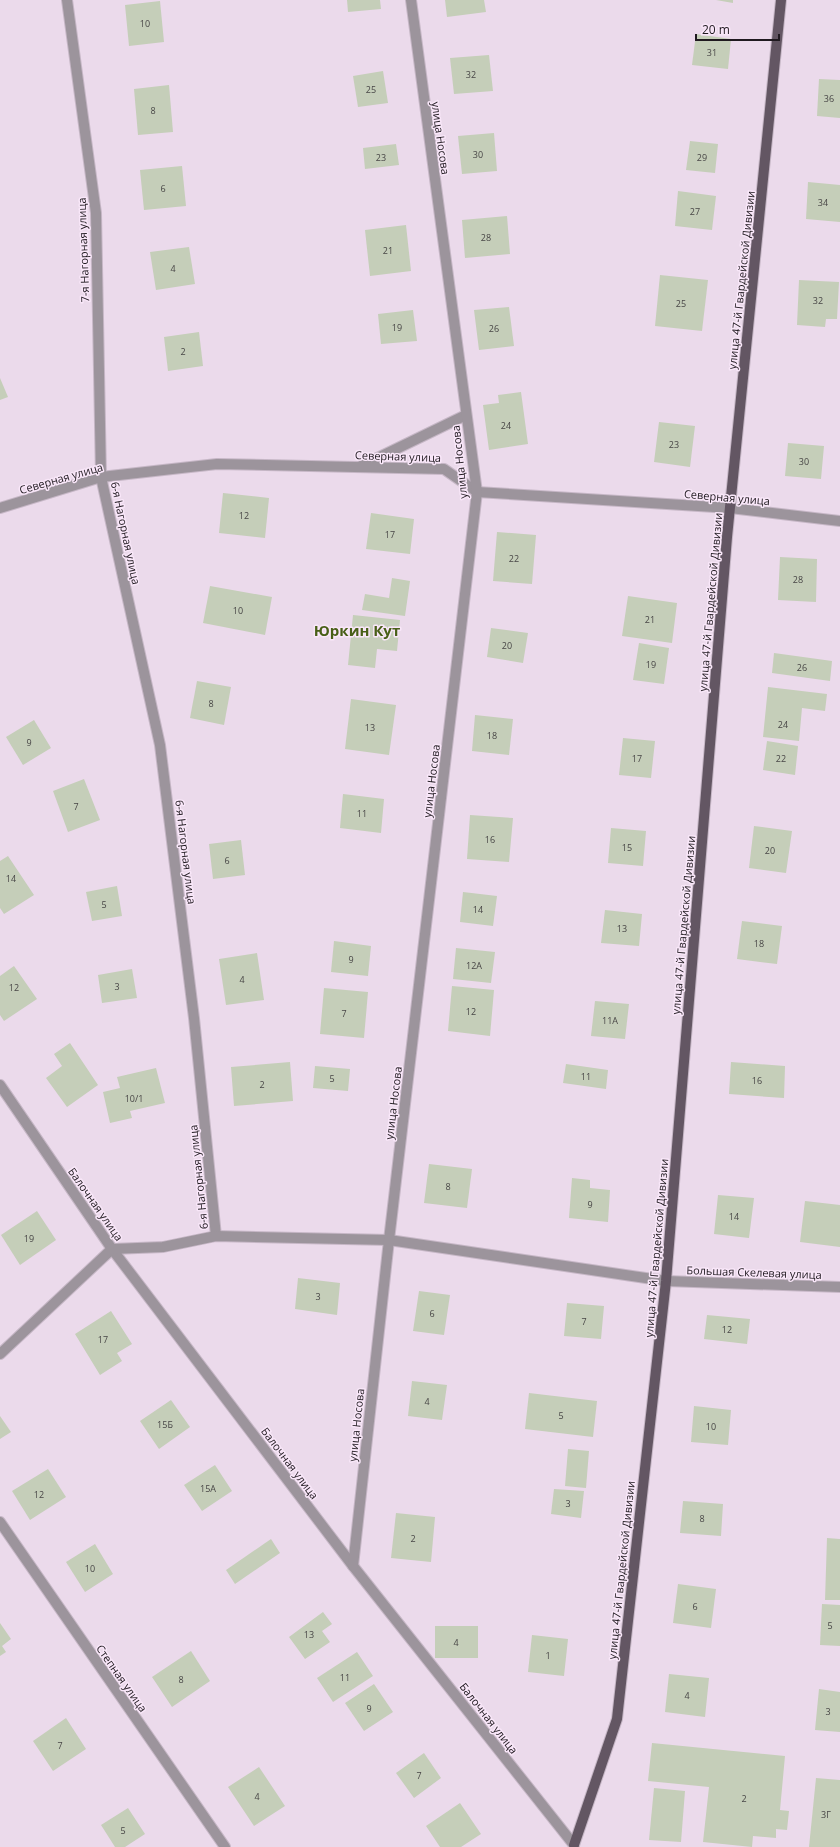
<svg xmlns="http://www.w3.org/2000/svg" width="840" height="1847" font-family="'Open Sans',sans-serif">
<style>
.building{fill:#c5ceb9}
.lines{fill:none;stroke-linecap:round;stroke-linejoin:round}
.minor-casing{stroke:#c6b7c6;stroke-width:12}
.major-casing{stroke:#c6b7c6;stroke-width:12}
.minor{stroke:#9c949c;stroke-width:10}
.major{stroke:#635663;stroke-width:10}
.labels{text-anchor:middle;dominant-baseline:central;stroke-width:3;stroke-linejoin:round;paint-order:stroke}
.number-label{font-size:9px;fill:#484646}
.street-label{font-size:11px;fill:#1f191f;stroke:#f9e7f9}
.district-label{font-size:15px;font-weight:bold;fill:#485f17;stroke:#f9e7f9}
</style>
<rect width="100%" height="100%" fill="#ebdaeb"/>
<!-- building -->
<g class="building">
<polygon points="347,0 380,0 381,9 348,12"/>
<polygon points="445,0 484,0 486,12 447,17"/>
<polygon points="716,0 733,0 733,3"/>
<polygon points="160,1 164,42 129,46 125,5"/>
<polygon points="696,34 731,39 728,69 692,65"/>
<polygon points="489,55 493,91 454,94 450,58"/>
<polygon points="383,71 388,103 358,107 353,76"/>
<polygon points="819,79 840,80 840,118 817,116"/>
<polygon points="169,85 173,132 138,135 134,89"/>
<polygon points="494,133 497,171 462,174 458,136"/>
<polygon points="690,141 718,144 715,173 686,170"/>
<polygon points="396,144 399,165 365,169 363,148"/>
<polygon points="182,166 186,206 144,210 140,170"/>
<polygon points="808,182 840,185 840,222 806,219"/>
<polygon points="678,191 716,196 712,230 675,226"/>
<polygon points="507,216 510,254 465,258 462,220"/>
<polygon points="406,225 411,271 370,276 365,230"/>
<polygon points="189,247 195,284 156,290 150,252"/>
<polygon points="660,275 708,280 702,331 655,326"/>
<polygon points="799,280 839,282 837,319 826,319 825,327 797,325"/>
<polygon points="509,307 514,346 479,350 474,310"/>
<polygon points="413,310 417,341 381,344 378,314"/>
<polygon points="199,332 203,366 168,371 164,337"/>
<polygon points="0,378 8,397 0,400"/>
<polygon points="521,392 528,444 489,450 483,405 499,403 498,395"/>
<polygon points="659,422 695,426 690,467 654,462"/>
<polygon points="788,443 824,446 821,479 785,476"/>
<polygon points="223,493 269,498 265,538 219,533"/>
<polygon points="371,513 414,519 410,554 366,549"/>
<polygon points="497,532 536,535 532,584 493,581"/>
<polygon points="780,557 817,559 816,602 778,600"/>
<polygon points="392,578 410,581 405,616 362,610 365,594 389,598"/>
<polygon points="210,586 272,597 265,635 203,623"/>
<polygon points="628,596 677,603 672,643 622,636"/>
<polygon points="353,615 400,620 397,651 377,649 375,668 348,665"/>
<polygon points="491,628 528,633 523,663 487,657"/>
<polygon points="639,643 669,648 664,684 633,680"/>
<polygon points="774,653 832,661 830,681 772,673"/>
<polygon points="197,681 231,687 224,725 190,718"/>
<polygon points="768,687 827,694 825,711 802,708 799,741 763,737"/>
<polygon points="351,699 396,705 389,755 345,749"/>
<polygon points="475,715 513,719 509,755 472,751"/>
<polygon points="34,720 51,748 23,765 6,737"/>
<polygon points="623,738 655,741 651,778 619,775"/>
<polygon points="767,741 798,746 795,775 763,770"/>
<polygon points="84,779 100,820 68,832 53,791"/>
<polygon points="343,794 384,799 381,833 340,828"/>
<polygon points="470,815 513,818 509,862 467,859"/>
<polygon points="754,826 792,831 786,873 749,868"/>
<polygon points="611,828 646,831 643,866 608,863"/>
<polygon points="241,840 245,875 213,879 209,844"/>
<polygon points="8,856 34,895 4,914 0,908 0,861"/>
<polygon points="117,886 122,916 92,921 86,892"/>
<polygon points="463,892 497,896 493,926 460,922"/>
<polygon points="605,910 642,914 639,946 601,943"/>
<polygon points="742,921 782,926 777,964 737,959"/>
<polygon points="334,941 371,946 368,976 331,972"/>
<polygon points="456,948 495,952 491,983 453,979"/>
<polygon points="257,953 264,1000 226,1005 219,959"/>
<polygon points="14,966 37,999 4,1021 0,1015 0,976"/>
<polygon points="132,969 137,998 102,1003 98,975"/>
<polygon points="452,986 494,990 490,1036 448,1031"/>
<polygon points="324,988 368,992 364,1038 320,1034"/>
<polygon points="595,1001 629,1004 625,1039 591,1036"/>
<polygon points="70,1043 98,1085 67,1107 46,1078 62,1066 54,1054"/>
<polygon points="290,1062 293,1101 234,1106 231,1067"/>
<polygon points="731,1062 785,1066 784,1098 729,1094"/>
<polygon points="566,1064 608,1070 606,1089 563,1083"/>
<polygon points="315,1066 350,1069 348,1091 313,1088"/>
<polygon points="156,1068 165,1103 130,1111 132,1118 110,1123 103,1092 120,1088 117,1077"/>
<polygon points="429,1164 472,1169 467,1208 424,1203"/>
<polygon points="572,1178 590,1180 590,1188 610,1190 608,1222 569,1218"/>
<polygon points="718,1195 754,1198 749,1238 714,1234"/>
<polygon points="805,1201 840,1205 840,1247 800,1242"/>
<polygon points="37,1211 56,1240 20,1265 1,1235"/>
<polygon points="298,1278 340,1283 337,1315 295,1309"/>
<polygon points="419,1291 450,1295 444,1335 413,1331"/>
<polygon points="567,1303 604,1306 601,1339 564,1336"/>
<polygon points="111,1311 132,1344 117,1353 122,1361 100,1375 75,1334"/>
<polygon points="707,1315 750,1319 747,1344 704,1339"/>
<polygon points="412,1381 447,1385 442,1420 408,1416"/>
<polygon points="529,1393 597,1401 593,1437 525,1429"/>
<polygon points="171,1400 190,1427 159,1449 140,1421"/>
<polygon points="694,1406 731,1410 728,1445 691,1442"/>
<polygon points="0,1416 11,1432 0,1439"/>
<polygon points="568,1449 589,1451 586,1488 565,1486"/>
<polygon points="215,1465 232,1491 202,1511 184,1485"/>
<polygon points="48,1469 66,1497 30,1520 12,1491"/>
<polygon points="554,1489 584,1491 581,1518 551,1514"/>
<polygon points="683,1501 723,1504 721,1536 680,1533"/>
<polygon points="396,1513 435,1517 431,1562 391,1558"/>
<polygon points="827,1538 840,1539 840,1600 825,1600"/>
<polygon points="271,1539 280,1553 235,1584 226,1570"/>
<polygon points="95,1544 113,1574 85,1592 66,1562"/>
<polygon points="678,1584 716,1589 711,1628 673,1623"/>
<polygon points="822,1604 840,1605 840,1646 820,1645"/>
<polygon points="323,1612 332,1624 322,1631 330,1642 305,1659 289,1637"/>
<polygon points="0,1623 11,1639 2,1646 6,1652 0,1656"/>
<rect x="435" y="1626" width="43" height="32"/>
<polygon points="532,1635 568,1639 564,1676 528,1672"/>
<polygon points="191,1651 210,1681 172,1707 152,1677"/>
<polygon points="357,1652 373,1676 333,1702 317,1678"/>
<polygon points="669,1674 709,1678 705,1717 665,1712"/>
<polygon points="374,1684 393,1712 364,1731 345,1703"/>
<polygon points="819,1689 840,1692 840,1732 815,1730"/>
<polygon points="66,1718 86,1749 53,1771 33,1741"/>
<polygon points="652,1743 785,1756 780,1810 789,1811 787,1830 776,1829 776,1838 753,1836 752,1847 703,1842 709,1787 648,1781"/>
<polygon points="424,1753 441,1778 414,1798 396,1773"/>
<polygon points="259,1767 285,1806 254,1826 228,1787"/>
<polygon points="816,1778 840,1780 840,1847 809,1847"/>
<polygon points="654,1788 685,1791 681,1842 649,1840"/>
<polygon points="460,1803 481,1834 461,1847 440,1847 426,1826"/>
<polygon points="128,1808 145,1834 125,1847 115,1847 101,1825"/>
</g>
<g class="lines">
<defs>
<g id="minor">
<polyline points="67,0 96,213 101,477 160,745 194,1018 216,1236"/>
<polyline points="361,466 466,415"/>
<polyline points="0,508 101,477 217,464 444,469 477,492 730,508 840,521"/>
<polyline points="0,1085 112,1249 353,1566 574,1845"/>
<polyline points="0,1354 112,1249 163,1247 216,1236 389,1240 666,1281 840,1287"/>
<polyline points="0,1522 225,1847"/>
<polyline points="353,1566 389,1240 477,492 411,0"/>
</g>
<polyline id="major" points="574,1845 617,1719 666,1281 727,537 781,0"/>
</defs>
<!-- minor casing -->
<use href="#minor" class="minor-casing"/>
<!-- major casing -->
<use href="#major" class="major-casing"/>
<!-- minor -->
<use href="#minor" class="minor"/>
<!-- major -->
<use href="#major" class="major"/>
</g>
<g class="labels">
<!-- number labels -->
<g class="number-label">
<text x="145" y="23">10</text>
<text x="712" y="52">31</text>
<text x="471" y="74">32</text>
<text x="371" y="89">25</text>
<text x="829" y="98">36</text>
<text x="153" y="110">8</text>
<text x="478" y="154">30</text>
<text x="381" y="157">23</text>
<text x="702" y="157">29</text>
<text x="163" y="188">6</text>
<text x="823" y="202">34</text>
<text x="695" y="211">27</text>
<text x="486" y="237">28</text>
<text x="388" y="250">21</text>
<text x="173" y="268">4</text>
<text x="818" y="300">32</text>
<text x="681" y="303">25</text>
<text x="397" y="327">19</text>
<text x="494" y="328">26</text>
<text x="183" y="351">2</text>
<text x="506" y="425">24</text>
<text x="674" y="444">23</text>
<text x="804" y="461">30</text>
<text x="244" y="515">12</text>
<text x="390" y="534">17</text>
<text x="514" y="558">22</text>
<text x="798" y="579">28</text>
<text x="238" y="610">10</text>
<text x="650" y="619">21</text>
<text x="507" y="645">20</text>
<text x="651" y="664">19</text>
<text x="802" y="667">26</text>
<text x="211" y="703">8</text>
<text x="783" y="724">24</text>
<text x="370" y="727">13</text>
<text x="492" y="735">18</text>
<text x="29" y="742">9</text>
<text x="637" y="758">17</text>
<text x="781" y="758">22</text>
<text x="76" y="806">7</text>
<text x="362" y="813">11</text>
<text x="490" y="839">16</text>
<text x="627" y="847">15</text>
<text x="770" y="850">20</text>
<text x="227" y="860">6</text>
<text x="11" y="878">14</text>
<text x="104" y="904">5</text>
<text x="478" y="909">14</text>
<text x="622" y="928">13</text>
<text x="759" y="943">18</text>
<text x="351" y="959">9</text>
<text x="474" y="965">12А</text>
<text x="242" y="979">4</text>
<text x="117" y="986">3</text>
<text x="14" y="987">12</text>
<text x="471" y="1011">12</text>
<text x="344" y="1013">7</text>
<text x="610" y="1020">11А</text>
<text x="586" y="1076">11</text>
<text x="332" y="1078">5</text>
<text x="757" y="1080">16</text>
<text x="262" y="1084">2</text>
<text x="134" y="1098">10/1</text>
<text x="448" y="1186">8</text>
<text x="590" y="1204">9</text>
<text x="734" y="1216">14</text>
<text x="29" y="1238">19</text>
<text x="318" y="1296">3</text>
<text x="432" y="1313">6</text>
<text x="584" y="1321">7</text>
<text x="727" y="1329">12</text>
<text x="103" y="1339">17</text>
<text x="427" y="1401">4</text>
<text x="561" y="1415">5</text>
<text x="165" y="1424">15Б</text>
<text x="711" y="1426">10</text>
<text x="208" y="1488">15А</text>
<text x="39" y="1494">12</text>
<text x="568" y="1503">3</text>
<text x="702" y="1518">8</text>
<text x="413" y="1538">2</text>
<text x="90" y="1568">10</text>
<text x="695" y="1606">6</text>
<text x="830" y="1625">5</text>
<text x="309" y="1634">13</text>
<text x="456" y="1642">4</text>
<text x="548" y="1655">1</text>
<text x="345" y="1677">11</text>
<text x="181" y="1679">8</text>
<text x="687" y="1695">4</text>
<text x="369" y="1708">9</text>
<text x="828" y="1711">3</text>
<text x="60" y="1745">7</text>
<text x="419" y="1775">7</text>
<text x="257" y="1796">4</text>
<text x="744" y="1798">2</text>
<text x="826" y="1814">3Г</text>
<text x="123" y="1830">5</text>
</g>
<!-- street labels -->
<g class="street-label">
<text transform="translate(441 138) rotate(82)">улица Носова</text>
<text transform="translate(83 250) rotate(-92)">7-я Нагорная улица</text>
<text transform="translate(741 280) rotate(-84)">улица 47-й Гвардейской Дивизии</text>
<text transform="translate(398 456) rotate(2)">Северная улица</text>
<text transform="translate(459 462) rotate(-96)">улица Носова</text>
<text transform="translate(61 478) rotate(-16)">Северная улица</text>
<text transform="translate(727 497) rotate(5)">Северная улица</text>
<text transform="translate(126 533) rotate(78)">6-я Нагорная улица</text>
<text transform="translate(710 602) rotate(-85)">улица 47-й Гвардейской Дивизии</text>
<text transform="translate(431 781) rotate(-83)">улица Носова</text>
<text transform="translate(186 852) rotate(83)">6-я Нагорная улица</text>
<text transform="translate(683 925) rotate(-85)">улица 47-й Гвардейской Дивизии</text>
<text transform="translate(393 1103) rotate(-83)">улица Носова</text>
<text transform="translate(198 1177) rotate(-96)">6-я Нагорная улица</text>
<text transform="translate(96 1204) rotate(55)">Балочная улица</text>
<text transform="translate(656 1248) rotate(-85)">улица 47-й Гвардейской Дивизии</text>
<text transform="translate(754 1272) rotate(2)">Большая Скелевая улица</text>
<text transform="translate(356 1425) rotate(-84)">улица Носова</text>
<text transform="translate(290 1463) rotate(53)">Балочная улица</text>
<text transform="translate(621 1570) rotate(-84)">улица 47-й Гвардейской Дивизии</text>
<text transform="translate(122 1678) rotate(55)">Степная улица</text>
<text transform="translate(489 1718) rotate(52)">Балочная улица</text>
</g>
<!-- district labels -->
<g class="district-label">
<text x="357" y="630">Юркин Кут</text>
</g>
</g>
<!-- scale -->
<path d="M696 34v6h83v-6" fill="none" stroke="#1f191f" stroke-width="2"/>
<text x="702" y="34" font-size="12" fill="#1f191f" stroke="#f9e7f9" stroke-width="3" paint-order="stroke">20 m</text>
</svg>
